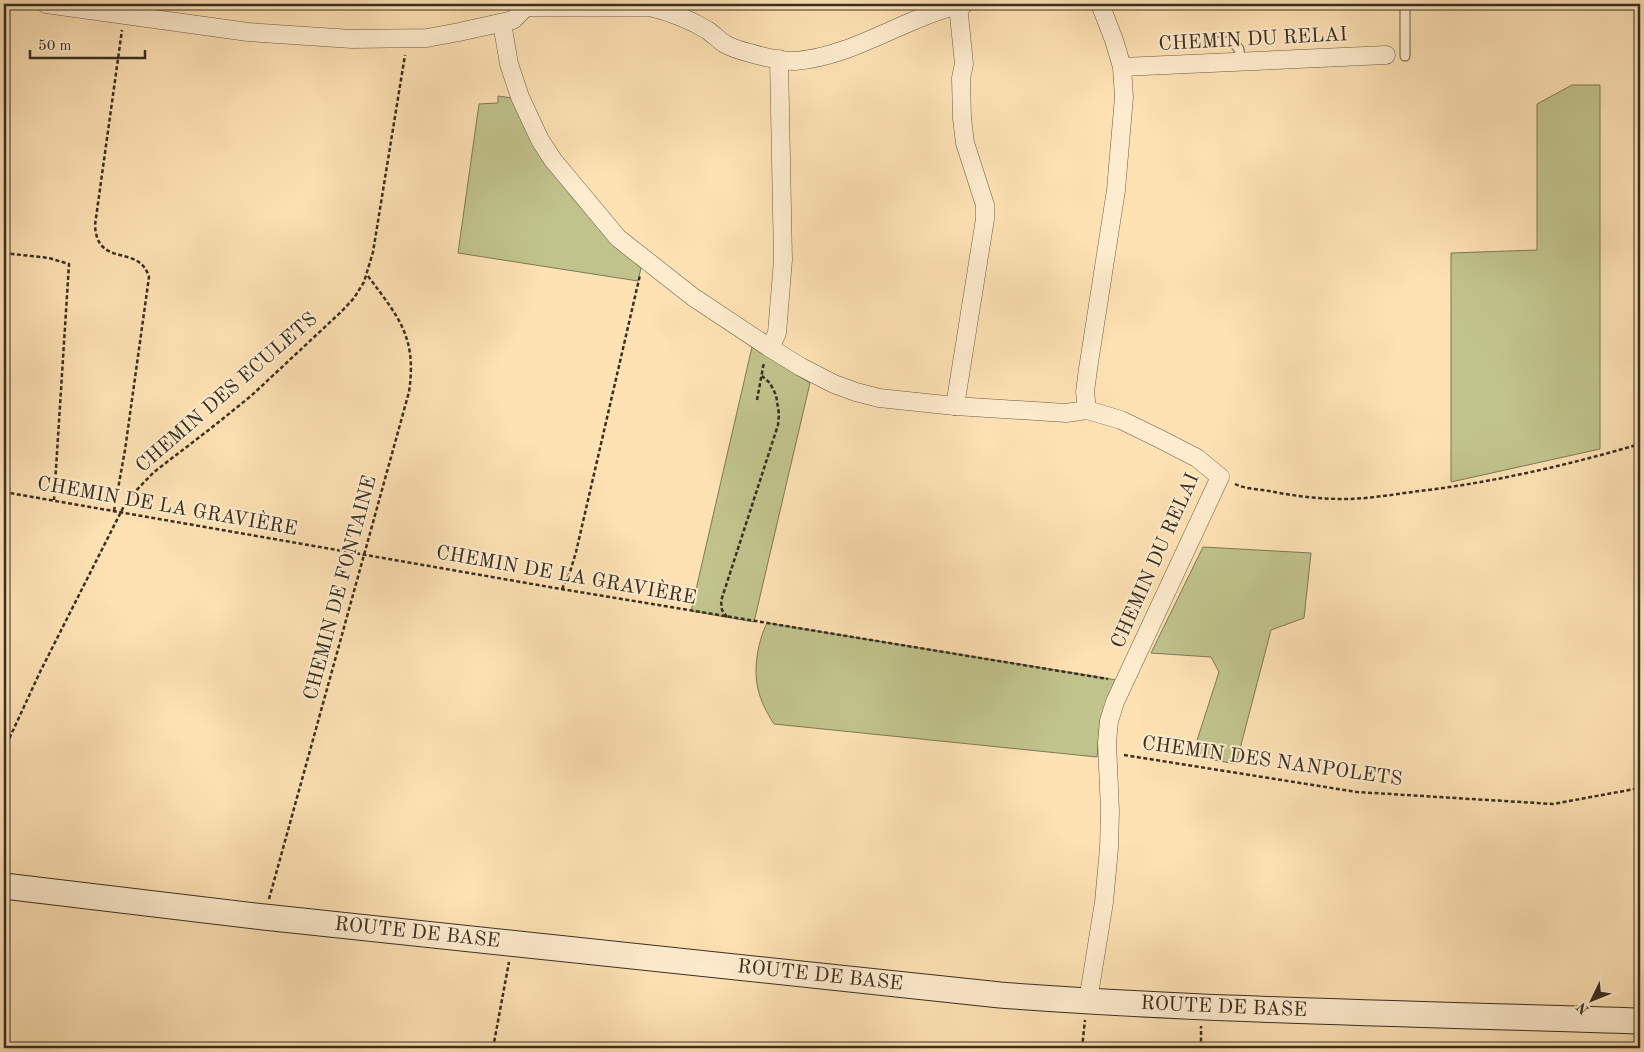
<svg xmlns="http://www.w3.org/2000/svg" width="1644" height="1052" font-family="'Old Standard TT',serif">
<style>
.green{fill:#c1c38c;stroke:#7d7857}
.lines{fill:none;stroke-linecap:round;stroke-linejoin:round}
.service-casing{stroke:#6a5b46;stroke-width:11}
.minor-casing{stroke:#6a5b46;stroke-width:19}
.secondary-casing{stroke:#392e22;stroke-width:27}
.path{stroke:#392e22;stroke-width:2.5;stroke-dasharray:4 2.5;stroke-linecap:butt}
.service{stroke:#feecce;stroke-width:9}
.minor{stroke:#feecce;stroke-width:18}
.secondary{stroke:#feecce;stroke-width:25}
.labels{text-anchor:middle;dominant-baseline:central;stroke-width:4;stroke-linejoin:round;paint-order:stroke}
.street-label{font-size:20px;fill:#392e22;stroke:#feecce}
</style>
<rect width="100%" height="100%" fill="#fee2b4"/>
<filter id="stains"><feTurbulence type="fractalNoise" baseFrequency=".004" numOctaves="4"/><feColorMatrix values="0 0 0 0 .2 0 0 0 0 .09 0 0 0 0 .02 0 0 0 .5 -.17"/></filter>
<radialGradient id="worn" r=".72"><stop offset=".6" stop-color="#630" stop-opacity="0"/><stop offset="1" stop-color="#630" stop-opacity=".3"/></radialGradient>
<!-- green -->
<g class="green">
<polygon points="1572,85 1600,85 1600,449 1451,482 1451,253 1537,250 1537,104"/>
<polygon points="498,96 512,98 538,152 571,196 606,237 641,268 638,281 458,253 479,104 498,103"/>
<polygon points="752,347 810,383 754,622 691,611"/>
<polygon points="1203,547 1311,553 1304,618 1271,630 1236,764 1192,756 1219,672 1211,657 1151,653"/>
<path d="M767,623L1117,680L1108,696L1100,721L1097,757L774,724C767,713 761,702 758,689C753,669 758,641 767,623Z"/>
</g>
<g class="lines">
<defs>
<g id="service">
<polyline points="1216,42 1233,42 1239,49 1240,62"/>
<polyline points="1405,56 1405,4"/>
</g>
<g id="minor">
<polyline points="46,4 248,32 352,39 427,38 459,32 513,20 526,7"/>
<path d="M526,7H650C670,12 689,19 707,30C713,34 719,40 725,44C732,48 742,51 750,53C764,57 781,61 795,61C856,56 906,16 964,4"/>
<polyline points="502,23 509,64 520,97 540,140 553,160 618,238 693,297 770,348 801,367 834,384 856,392 879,398 955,406 1066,413 1087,410"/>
<polyline points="1122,67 1386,55"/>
<polyline points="770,348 777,333 783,260 779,59"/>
<polyline points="955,406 985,219 985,205 965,143 962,118 961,78 964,64 958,5"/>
<polyline points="1088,1001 1104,902 1109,848 1110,811 1107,743 1109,721 1115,702 1220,477 1197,458 1158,438 1121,420 1087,410 1085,392 1088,369 1116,190 1124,97 1122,67 1114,40 1100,4"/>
</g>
<g id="secondary">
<path id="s1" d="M4,886L264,917L1000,995C1213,1011 1427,1014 1640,1021"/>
</g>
</defs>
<!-- service casing -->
<use href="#service" class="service-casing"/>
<!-- minor casing -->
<use href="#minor" class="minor-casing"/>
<!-- secondary casing -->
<use href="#secondary" class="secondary-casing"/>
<!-- path -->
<g class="path">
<polyline points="4,253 49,258 69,264 54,500"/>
<polyline points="757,400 764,362"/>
<path d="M1235,484C1245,489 1258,489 1269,491C1294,496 1319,499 1344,499C1370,499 1395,494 1420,491C1495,482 1568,465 1640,444"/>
<polyline points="4,492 561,589 1108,679"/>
<path d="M114,511L125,450L149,277C139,243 97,269 95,225L122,30"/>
<polyline points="562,589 570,572 576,552 640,275"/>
<polyline points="727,617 722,610 721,601 778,425 779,414 776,395 770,383 762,376"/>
<polyline points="4,750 40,672 127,500 154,472 210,429 251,396 342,311 354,298 364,282 373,252 405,55"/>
<polyline points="1124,755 1357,792 1553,804 1640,788"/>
<path d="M269,899L409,392C417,337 399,318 368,276"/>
<polyline points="493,1048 509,962"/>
<polyline points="1082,1048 1085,1020"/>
<polyline points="1201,1048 1201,1026"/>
</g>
<!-- service -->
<use href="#service" class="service"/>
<!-- minor -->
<use href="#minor" class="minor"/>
<!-- secondary -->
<use href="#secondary" class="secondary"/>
</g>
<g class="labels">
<!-- street labels -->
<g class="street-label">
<text transform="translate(1253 40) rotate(-3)">CHEMIN DU RELAI</text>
<text transform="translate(227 393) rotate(-41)">CHEMIN DES ECULETS</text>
<text transform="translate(167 507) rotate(10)">CHEMIN DE LA GRAVIÈRE</text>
<text transform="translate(1156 561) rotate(-66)">CHEMIN DU RELAI</text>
<text transform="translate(566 576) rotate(10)">CHEMIN DE LA GRAVIÈRE</text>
<text transform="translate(341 588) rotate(-75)">CHEMIN DE FONTAINE</text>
<text transform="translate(1272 762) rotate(8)">CHEMIN DES NANPOLETS</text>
<text stroke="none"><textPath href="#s1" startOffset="416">ROUTE DE BASE</textPath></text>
<text stroke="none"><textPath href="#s1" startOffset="821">ROUTE DE BASE</textPath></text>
<text stroke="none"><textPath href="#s1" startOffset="1226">ROUTE DE BASE</textPath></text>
</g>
</g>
<!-- margin -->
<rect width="1644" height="1052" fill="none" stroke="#fee2b4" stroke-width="20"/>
<rect x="5" y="5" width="1634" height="1042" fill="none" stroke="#392e22" stroke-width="2.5"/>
<rect x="10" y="10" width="1624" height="1032" fill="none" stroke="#392e22"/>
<!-- north arrow -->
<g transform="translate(1592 1000) rotate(227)" stroke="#feecce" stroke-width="4" paint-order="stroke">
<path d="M0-4L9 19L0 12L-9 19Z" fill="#392e22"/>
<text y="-8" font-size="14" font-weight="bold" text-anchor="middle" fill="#392e22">N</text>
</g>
<!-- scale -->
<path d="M30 50v8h115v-8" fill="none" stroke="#392e22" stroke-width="2.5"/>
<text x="38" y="50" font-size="15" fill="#392e22" stroke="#feecce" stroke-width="4" paint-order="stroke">50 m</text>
<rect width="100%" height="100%" filter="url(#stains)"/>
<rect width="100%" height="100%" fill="url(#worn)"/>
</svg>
